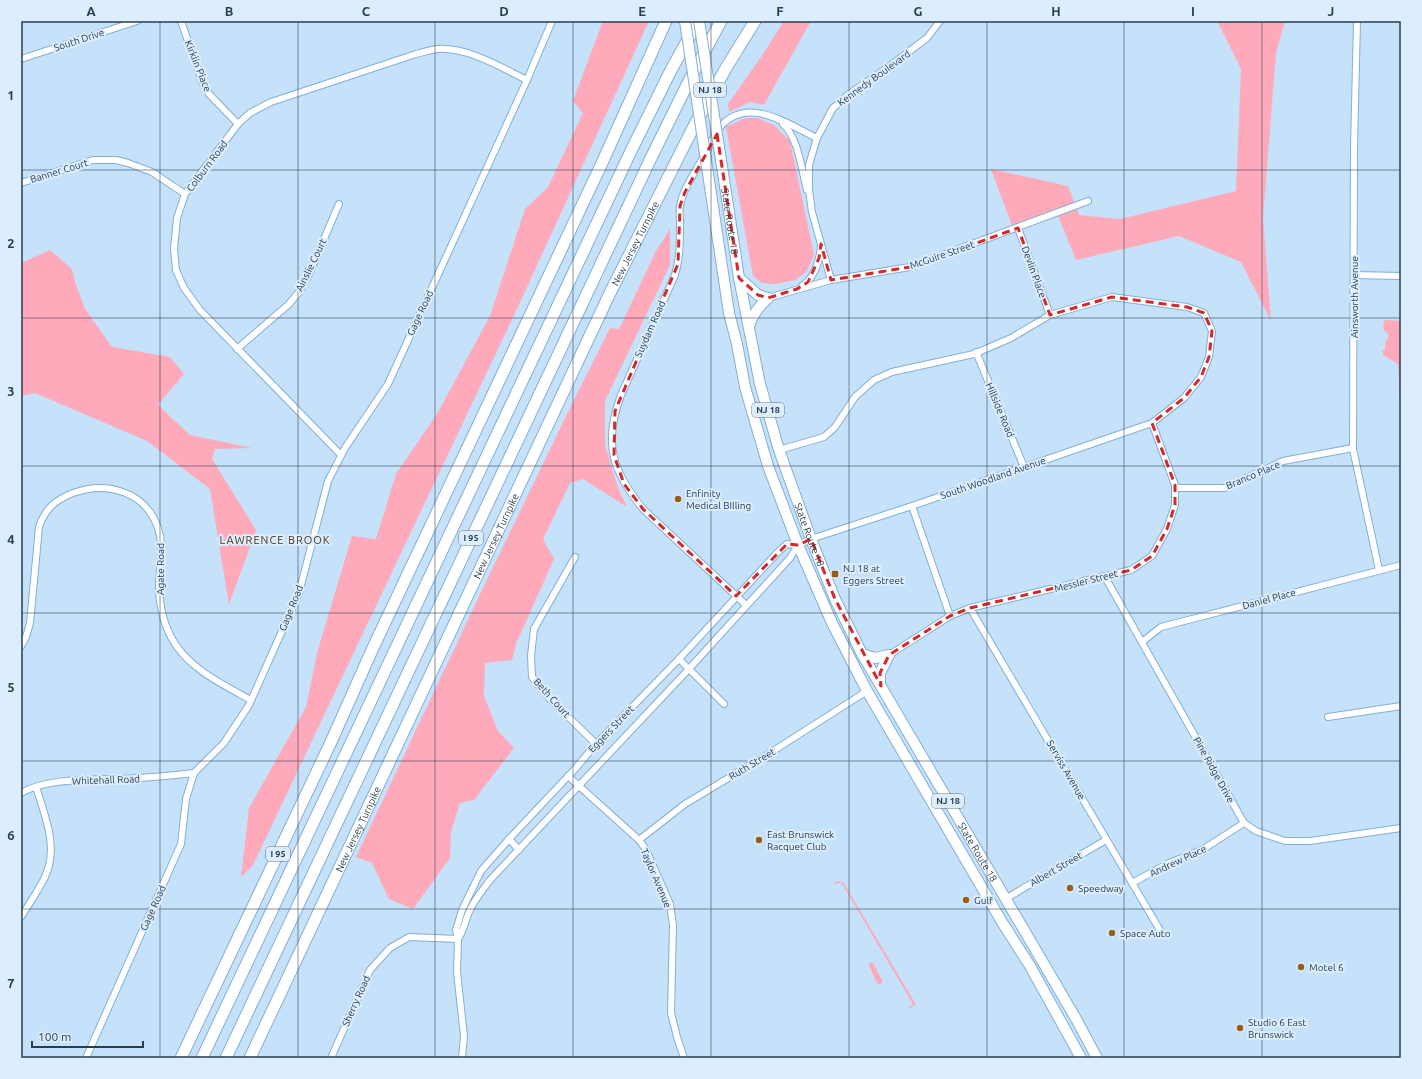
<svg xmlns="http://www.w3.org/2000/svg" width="1422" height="1079" font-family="Ubuntu,sans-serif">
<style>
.green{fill:#fab}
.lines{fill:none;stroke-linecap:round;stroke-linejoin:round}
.minor-casing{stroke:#83afd6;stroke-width:8}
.trunk-casing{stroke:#83afd6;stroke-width:12}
.motorway-casing{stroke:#83afd6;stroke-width:13}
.minor{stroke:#fff;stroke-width:6}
.trunk{stroke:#fff;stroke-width:10}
.motorway{stroke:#fff;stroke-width:11}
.trunk-bridge-casing{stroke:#83afd6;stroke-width:12;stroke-linecap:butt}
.trunk-bridge{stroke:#fff;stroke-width:10}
.marked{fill:none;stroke:#d62828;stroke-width:3;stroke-dasharray:8 5;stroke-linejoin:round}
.grid{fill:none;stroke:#2a3d4d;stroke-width:1;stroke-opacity:0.55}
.poi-dot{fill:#965f19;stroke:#dbedfe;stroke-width:1.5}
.labels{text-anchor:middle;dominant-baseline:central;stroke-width:4;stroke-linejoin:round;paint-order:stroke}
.shield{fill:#dbedfe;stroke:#5f7282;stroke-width:1}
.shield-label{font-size:9px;font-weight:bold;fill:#2a3d4d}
.street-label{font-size:10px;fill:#2a3d4d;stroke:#dbedfe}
.poi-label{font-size:10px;fill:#2a3d4d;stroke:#dbedfe;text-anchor:start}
.neighbourhood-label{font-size:11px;letter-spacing:1px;fill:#4d3112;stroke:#dbedfe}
.neatline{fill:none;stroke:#2a3d4d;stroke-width:1.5}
.grid-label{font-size:13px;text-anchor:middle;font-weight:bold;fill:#2a3d4d}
</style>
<rect width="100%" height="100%" fill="#c6e1fa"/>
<!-- green -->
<g class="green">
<polygon points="603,21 649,21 517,309 253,865 241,877 249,808 306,707 317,653 352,536 376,539 396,474 437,414 490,316 525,209 548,187 583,113 573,101"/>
<polygon points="784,21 811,21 764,105 750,102 729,112 728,104 763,54"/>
<polygon points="1217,21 1285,21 1276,53 1263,218 1271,321 1241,262 1179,236 1076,260 1058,216 1014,231 991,169 1068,186 1079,215 1120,219 1236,191 1241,69"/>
<polygon points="745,118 757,118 774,125 790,141 814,255 807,271 796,280 775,284 762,283 753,276 726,127"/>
<polygon points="670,229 670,265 605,401 605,445 618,488 627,507 583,479 570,483 543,539 554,559 516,644 512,660 485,663 484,696 498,731 514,748 474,800 460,803 451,832 450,858 413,909 389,899 372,863 356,857 483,588 569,410 610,328 619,329 656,251"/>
<polygon points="50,250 72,269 75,282 85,309 112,347 170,357 184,374 158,405 190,435 252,448 215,449 212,459 256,530 229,605 210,489 147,441 35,393 21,396 21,263"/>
<path d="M1384,320L1401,321V414L1398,364L1383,355L1382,351L1385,350V344L1389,334C1382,331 1383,328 1384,320Z"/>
<polygon points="839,881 843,882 915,1003 915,1005 910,1008 908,1008 913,1004 841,882 835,884 835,882"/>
<polygon points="870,963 873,963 882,980 882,983 878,985 869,966"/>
</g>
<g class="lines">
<defs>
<g id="minor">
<polyline points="181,21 202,81 209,94 238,124"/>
<polyline points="1357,21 1354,147 1353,449 1379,570"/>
<polyline points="21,59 137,21"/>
<path d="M783,124C798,137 802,171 807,190"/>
<polyline points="21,183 93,160 116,160 128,163 152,172 185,194"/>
<polyline points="1018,228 1050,315"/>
<polyline points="1354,275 1401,276"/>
<polyline points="831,280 812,212 809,190 809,165 817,138 833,108 849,94 887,68 927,38 940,21"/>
<path d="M802,286C815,278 819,262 821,247"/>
<polyline points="768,298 831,280 910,267 1088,201"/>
<polyline points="237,349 289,304 299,292 309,274 339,204"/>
<polyline points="976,352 1024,467"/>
<path d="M341,455L200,310L184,288L176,270L174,249L177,218L185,194L238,124L250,113L271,102L416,54C423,52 430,50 437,49C468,47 500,67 527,80"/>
<polyline points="1175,488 1225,488 1283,461 1353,448"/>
<polyline points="912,506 950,616"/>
<polyline points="575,557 534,629 531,656 532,677 551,700 596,744"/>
<polyline points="1105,577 1244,823 1256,831 1285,841 1310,841 1401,828"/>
<path d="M746,605L643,509C612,471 603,443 621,395L675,275C680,258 680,242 680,224C680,218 679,211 680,206C683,188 696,171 704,156C709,147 714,135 720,127C748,95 787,124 817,138"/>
<polyline points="970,608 1161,932"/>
<polyline points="1142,642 1161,627 1401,565"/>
<path d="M21,646L26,637L30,623L39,527C45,509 55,500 73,493C90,487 107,486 123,492C146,500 160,521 161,545C162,558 159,571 159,584C159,602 163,622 171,637C187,668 222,684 251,700"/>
<polyline points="889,655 950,616 970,608 1131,570 1152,556 1167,529 1175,505 1175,485 1152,423"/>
<polyline points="679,659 724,704"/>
<polyline points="1328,717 1401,706"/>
<polyline points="568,776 639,840 645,848 670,904 673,925 671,1013 677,1037 684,1058"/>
<path d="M21,793C47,778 91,780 120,779C145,778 169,776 194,773"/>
<polyline points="509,839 519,850"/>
<polyline points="639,840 685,804 770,753 867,691"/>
<polyline points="1132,883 1169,863 1202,850 1244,823"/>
<polyline points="1005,899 1106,840"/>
<path d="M21,917C29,904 38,891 45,877C59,848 45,816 36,787"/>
<path d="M458,939C464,930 465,921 469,912C474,900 483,890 490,880L688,670L790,558L798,545L811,539L912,506L1152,423L1184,398L1201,377L1209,357L1212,331L1204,313L1187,307L1112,297L1050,315L1011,338L974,354L892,372L874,380L855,397L835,427L824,437L779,450"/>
<polyline points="86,1058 181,844 186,799 194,773 224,743 249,705 299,593 328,481 345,448 388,384 527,80 552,21"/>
<polyline points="331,1058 370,970 390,948 409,937 458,939"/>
<polyline points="462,1058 464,1036 457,972 458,939 456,930 462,910 481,871 509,839 575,769 596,744 679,659 777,553 787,544 798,545"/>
</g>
<g id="trunk">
<path id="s1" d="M721,160L739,278L760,384L779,450L811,539L835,599L862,654L1075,1017L1097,1058"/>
<polyline points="709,180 729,313 737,344 745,387 768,466 798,545 832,623 867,691 1002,922 1030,966 1081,1058"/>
<polyline points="739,278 758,295 768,298"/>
<path d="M749,326C753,314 759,306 768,298"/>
<polyline points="862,654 875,658 889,655"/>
<polyline points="880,684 880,673 889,655"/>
</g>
<g id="motorway">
<polyline points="181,1058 331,742 372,650 602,163 666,21"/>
<polyline points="202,1058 631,151 670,72 698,21"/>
<polyline points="226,1058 651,158 688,83 721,21"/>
<path id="s2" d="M250,1058L610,293L694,126L726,68L755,21"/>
</g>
</defs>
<!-- minor casing -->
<use href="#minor" class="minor-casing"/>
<!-- trunk casing -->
<use href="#trunk" class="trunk-casing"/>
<!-- motorway casing -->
<use href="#motorway" class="motorway-casing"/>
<!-- minor -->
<use href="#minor" class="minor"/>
<!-- trunk -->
<use href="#trunk" class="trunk"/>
<!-- motorway -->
<use href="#motorway" class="motorway"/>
<defs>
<g id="trunk-bridge">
<polyline points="685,21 709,180"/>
<polyline points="699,21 721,160"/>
</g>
</defs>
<!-- trunk-bridge casing -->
<use href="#trunk-bridge" class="trunk-bridge-casing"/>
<!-- trunk-bridge -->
<use href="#trunk-bridge" class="trunk-bridge"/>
</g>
<!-- marked area -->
<path class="marked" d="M717,134L739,278L758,295L768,298L797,289L808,282L819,258L821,244L831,280L910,267L1018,228L1050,315L1112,297L1187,307L1204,313L1212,331L1209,357L1201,377L1184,398L1152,423L1175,485V505L1167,529L1152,556L1131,570L970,608L950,616L889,655L880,673L881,686L835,599L811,539L798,545L787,544L736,596L643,509L624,484L614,455L615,411L678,264L680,206L685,192Z"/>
<!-- grid -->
<path class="grid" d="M160,21V1058M298,21V1058M435,21V1058M573,21V1058M711,21V1058M849,21V1058M987,21V1058M1124,21V1058M1262,21V1058M21,170H1401M21,318H1401M21,466H1401M21,613H1401M21,761H1401M21,909H1401"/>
<!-- markers -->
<g class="poi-dot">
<circle cx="678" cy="499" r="4"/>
<rect x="831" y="570" width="8" height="8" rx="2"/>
<circle cx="759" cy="840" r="4"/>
<circle cx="1070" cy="888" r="4"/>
<circle cx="966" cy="900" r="4"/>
<circle cx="1112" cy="933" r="4"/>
<circle cx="1301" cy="967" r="4"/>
<circle cx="1240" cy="1028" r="4"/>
</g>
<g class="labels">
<!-- shield labels -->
<g class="shield">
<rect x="694" y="83" width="32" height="14" rx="3"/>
<rect x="752" y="403" width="32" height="14" rx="3"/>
<rect x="459" y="531" width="24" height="14" rx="3"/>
<rect x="932" y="794" width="32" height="14" rx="3"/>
<rect x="266" y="847" width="24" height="14" rx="3"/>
</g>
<g class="shield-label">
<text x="710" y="90">NJ 18</text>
<text x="768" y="410">NJ 18</text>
<text x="471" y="538">I 95</text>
<text x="948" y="801">NJ 18</text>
<text x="278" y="854">I 95</text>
</g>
<!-- street labels -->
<g class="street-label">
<text transform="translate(79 40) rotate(-18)">South Drive</text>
<text transform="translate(198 66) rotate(68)">Kirklin Place</text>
<text transform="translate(874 78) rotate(-36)">Kennedy Boulevard</text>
<text transform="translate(207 166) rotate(-53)">Colburn Road</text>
<text transform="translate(59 171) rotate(-17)">Banner Court</text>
<text stroke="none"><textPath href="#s1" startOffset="62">State Route 18</textPath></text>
<text stroke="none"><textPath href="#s2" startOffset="901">New Jersey Turnpike</textPath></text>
<text transform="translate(942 255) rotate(-19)">McGuire Street</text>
<text transform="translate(311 265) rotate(-64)">Ainslie Court</text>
<text transform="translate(1034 272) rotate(70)">Devlin Place</text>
<text transform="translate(1354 297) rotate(-90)">Ainsworth Avenue</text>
<text transform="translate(420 313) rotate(-65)">Gage Road</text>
<text transform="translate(650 329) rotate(-66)">Suydam Road</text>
<text transform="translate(1000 410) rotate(67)">Hillside Road</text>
<text transform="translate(1253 475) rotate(-23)">Branco Place</text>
<text transform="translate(993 478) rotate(-19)">South Woodland Avenue</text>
<text stroke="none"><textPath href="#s1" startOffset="386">State Route 18</textPath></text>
<text stroke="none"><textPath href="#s2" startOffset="577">New Jersey Turnpike</textPath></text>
<text transform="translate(160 569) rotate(-90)">Agate Road</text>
<text transform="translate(1086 581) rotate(-14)">Messler Street</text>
<text transform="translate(1269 599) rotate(-15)">Daniel Place</text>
<text transform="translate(291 608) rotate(-68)">Gage Road</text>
<text transform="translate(552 698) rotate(48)">Beth Court</text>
<text transform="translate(611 729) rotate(-46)">Eggers Street</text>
<text transform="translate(752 764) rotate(-31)">Ruth Street</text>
<text transform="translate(1066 770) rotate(60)">Serviss Avenue</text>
<text transform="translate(1214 770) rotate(61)">Pine Ridge Drive</text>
<text transform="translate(106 780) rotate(-2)">Whitehall Road</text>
<text stroke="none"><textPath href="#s2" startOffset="253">New Jersey Turnpike</textPath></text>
<text stroke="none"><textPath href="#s1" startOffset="746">State Route 18</textPath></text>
<text transform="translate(1178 861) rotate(-25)">Andrew Place</text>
<text transform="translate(1056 869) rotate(-30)">Albert Street</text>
<text transform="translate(656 878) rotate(67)">Taylor Avenue</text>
<text transform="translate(153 908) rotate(-66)">Gage Road</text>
<text transform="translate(356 1001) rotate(-66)">Sherry Road</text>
</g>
<!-- poi labels -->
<g class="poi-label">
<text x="686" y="493">Enfinity<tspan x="686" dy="12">Medical BIlling</tspan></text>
<text x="843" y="568">NJ 18 at<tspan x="843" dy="12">Eggers Street</tspan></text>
<text x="767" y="834">East Brunswick<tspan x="767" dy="12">Racquet Club</tspan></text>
<text x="1078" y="888">Speedway</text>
<text x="974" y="900">Gulf</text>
<text x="1120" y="933">Space Auto</text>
<text x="1309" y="967">Motel 6</text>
<text x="1248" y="1022">Studio 6 East<tspan x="1248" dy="12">Brunswick</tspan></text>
</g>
<!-- neighbourhood labels -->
<g class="neighbourhood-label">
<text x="275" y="540">LAWRENCE BROOK</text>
</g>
</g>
<!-- border -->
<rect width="1422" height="1079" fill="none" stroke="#dbedfe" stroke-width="44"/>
<!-- scale -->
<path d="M32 1041v6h111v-6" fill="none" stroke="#2a3d4d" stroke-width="2"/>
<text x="38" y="1041" font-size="12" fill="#2a3d4d" stroke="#dbedfe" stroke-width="3" paint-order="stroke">100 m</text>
<rect x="22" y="22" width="1378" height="1035" class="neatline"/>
<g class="grid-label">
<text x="91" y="16">A</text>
<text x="229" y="16">B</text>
<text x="366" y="16">C</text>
<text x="504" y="16">D</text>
<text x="642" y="16">E</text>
<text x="780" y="16">F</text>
<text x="918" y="16">G</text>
<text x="1056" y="16">H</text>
<text x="1193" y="16">I</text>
<text x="1331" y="16">J</text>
<text x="11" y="100">1</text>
<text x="11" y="248">2</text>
<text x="11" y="396">3</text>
<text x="11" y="544">4</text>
<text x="11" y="692">5</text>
<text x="11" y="840">6</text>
<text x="11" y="988">7</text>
</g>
</svg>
